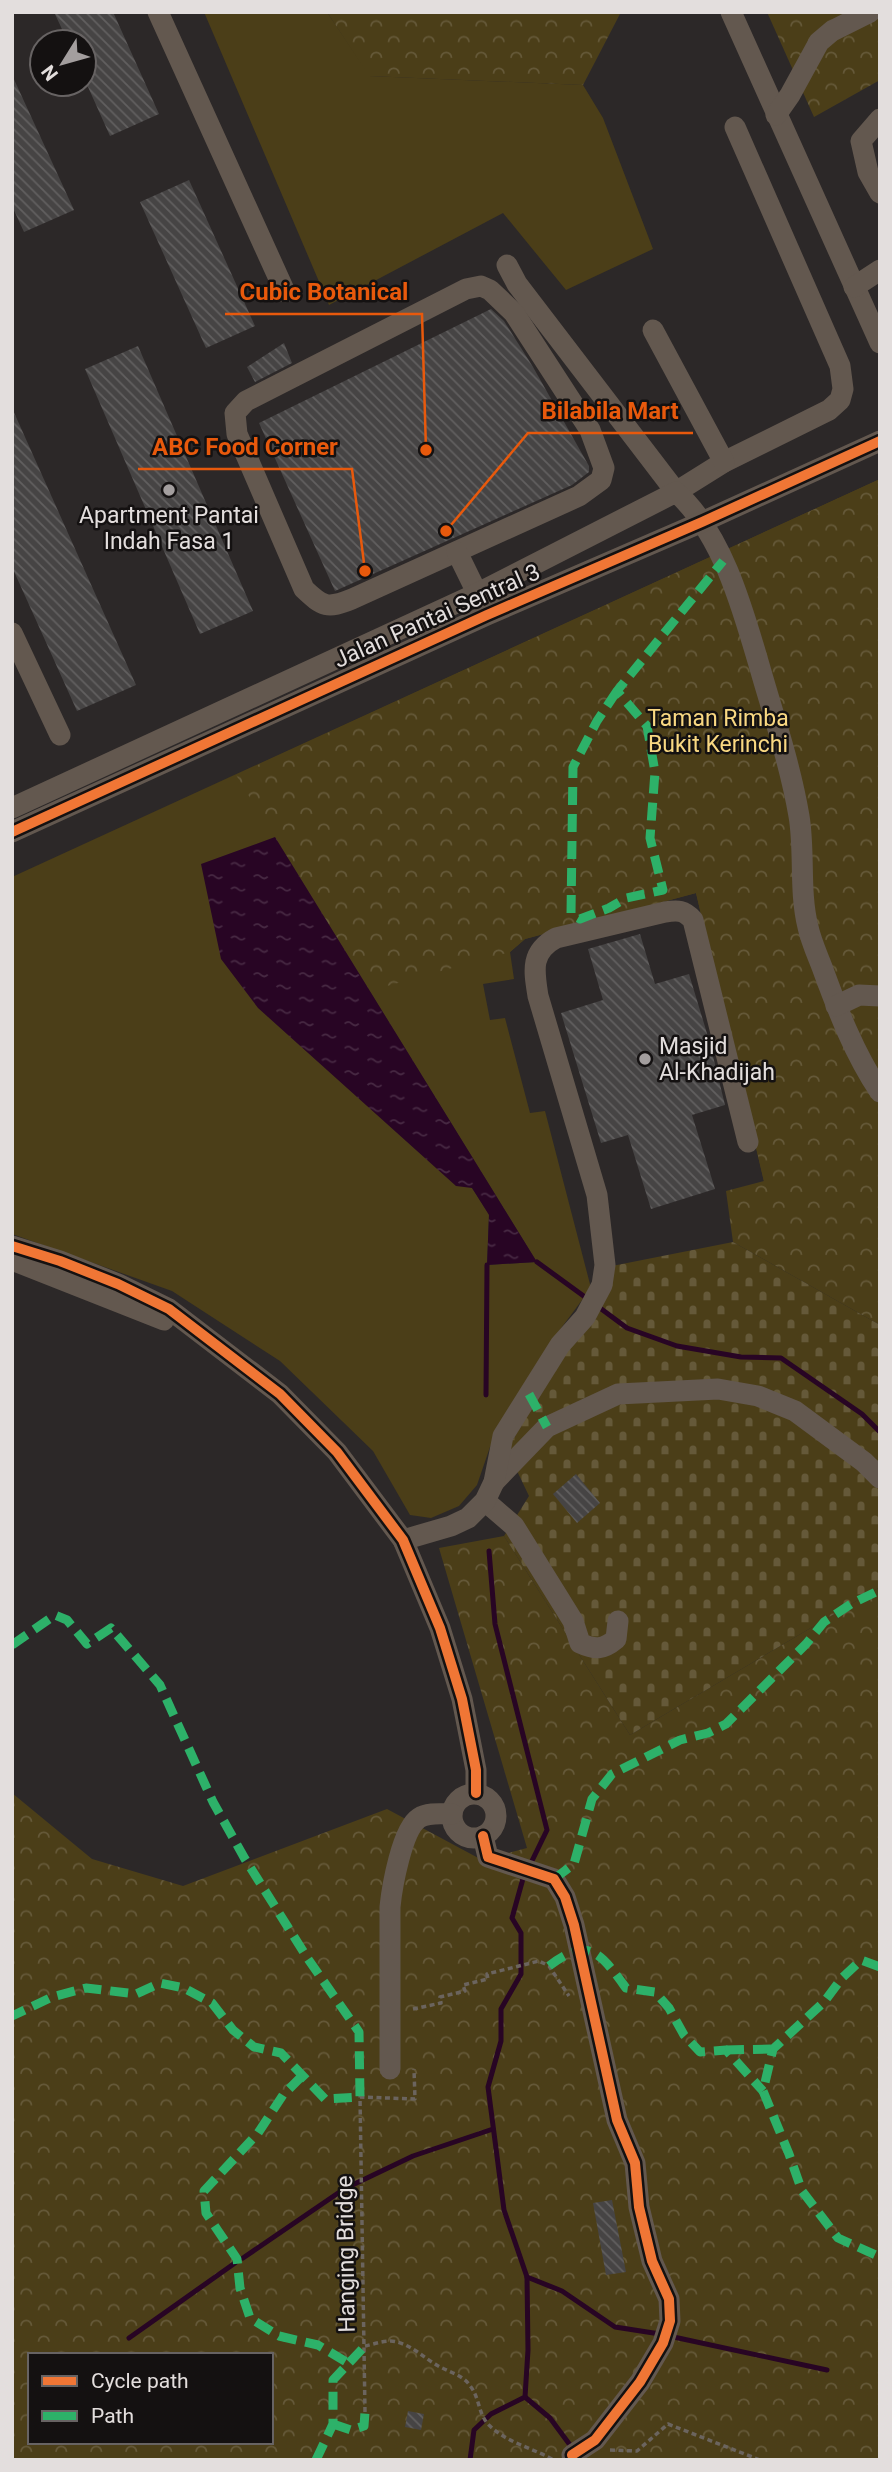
<svg xmlns="http://www.w3.org/2000/svg" width="892" height="2472" font-family="Roboto,sans-serif">
<style>
.green{fill:#4b3e18;fill-rule:evenodd}
.forest{fill:url(#forest-crowns);fill-rule:evenodd}
.cemetery{fill:url(#cemetery-stones)}
.water{fill:url(#water-ripples)}
.lines{fill:none;stroke-linecap:round;stroke-linejoin:round}
.stream{stroke:#280524;stroke-width:5}
.building{fill:url(#building-back-hatch)}
.path{stroke:#6b645e;stroke-width:3.5;stroke-dasharray:5 3.5;stroke-linecap:butt}
.minor{stroke:#63584f;stroke-width:21}
.quiet{stroke:#2db169;stroke-width:9;stroke-dasharray:18 9;stroke-linecap:butt}
.cycleway-casing{stroke:#141111;stroke-width:15}
.cycleway{stroke:#f07635;stroke-width:10}
.poi-dot{fill:#a39e9e;stroke:#141111;stroke-width:2.5}
.labels{text-anchor:middle;dominant-baseline:central;stroke-width:5;stroke-linejoin:round;paint-order:stroke}
.poi-label{font-size:23px;fill:#e3dedd;stroke:#141111}
.street-label{font-size:23px;fill:#e3dedd;stroke:#141111}
.park-label{font-size:23px;fill:#f9d882;stroke:#141111}
.leader{fill:none;stroke:#e8590c;stroke-width:2.5}
.callout-dot{fill:#e8590c;stroke:#141111;stroke-width:2.5}
.callout-label{font-size:24px;text-anchor:middle;font-weight:bold;fill:#e8590c;stroke:#141111;stroke-width:5;stroke-linejoin:round;paint-order:stroke}
</style>
<defs>
<pattern id="forest-crowns" width="20" height="18" patternUnits="userSpaceOnUse" patternTransform="scale(1.75)"><rect width="20" height="18" fill="#4b3e18"/><path d="M2 6a3 3 0 1 1 6 0M12 15a3 3 0 1 1 6 0" fill="none" stroke="#655939"/></pattern>
<pattern id="cemetery-stones" width="16" height="16" patternUnits="userSpaceOnUse" patternTransform="scale(1.75)"><rect width="16" height="16" fill="#4b3e18"/><path d="M2 7V4a2 2 0 0 1 4 0v3zM10 15v-3a2 2 0 0 1 4 0v3z" fill="#655939"/></pattern>
<pattern id="water-ripples" width="26" height="14" patternUnits="userSpaceOnUse" patternTransform="scale(1.75)"><rect width="26" height="14" fill="#280524"/><path d="M2 4q2-2 4 0t4 0M15 11q2-2 4 0t4 0" fill="none" stroke="#472943"/></pattern>
<pattern id="building-back-hatch" width="6" height="6" patternUnits="userSpaceOnUse" patternTransform="scale(1.75)"><rect width="6" height="6" fill="#464444"/><path d="M-1 5l2 2M0 0l6 6M5-1l2 2" fill="none" stroke="#615f5f"/></pattern>
</defs>
<rect width="100%" height="100%" fill="#2c2828"/>
<!-- green -->
<g class="green">
<polygon points="204,12 327,12 370,76 583,85 603,118 653,249 566,290 503,213 329,305"/>
<path d="M880,479L764,1182L696,893L525,939L510,952L514,979L483,984L490,1020L505,1018L530,1113L545,1111L591,1288L550,1343L490,1447L477,1485L459,1506L431,1518L410,1515L373,1451L280,1361L172,1291L12,1234V877ZM275,838L536,1261V1262L487,1265L489,1214L472,1188Z"/>
</g>
<!-- forest -->
<g class="forest">
<polygon points="327,12 621,12 583,85 369,76"/>
<polygon points="767,12 880,12 880,80 814,117"/>
<polygon points="880,479 880,1325 733,1242 726,1191 764,1181 696,893 525,939 510,952 369,991 236,775"/>
<path d="M504,1536L630,1735L880,1587V2460H12V1793L92,1859L183,1886L387,1809L482,1860L527,1848L439,1548ZM30,2355H271V2442H30Z"/>
</g>
<!-- cemetery -->
<polygon class="cemetery" points="733,1242 880,1325 880,1587 630,1735 504,1536 529,1496 507,1450 612,1266"/>
<!-- water -->
<polygon class="water" points="275,837 537,1262 487,1265 489,1215 472,1188 456,1186 258,1008 221,959 201,864"/>
<g class="lines">
<!-- stream -->
<g class="stream">
<polyline points="537,1262 585,1297"/>
<polyline points="600,1308 627,1328 677,1346 741,1357 781,1358 862,1414 880,1432"/>
<polyline points="486,1395 487,1265"/>
<polyline points="489,1551 495,1624 547,1830 529,1867"/>
<polyline points="243,2258 344,2189 413,2156 493,2129"/>
<polyline points="527,2277 562,2291 615,2327 660,2334"/>
<polyline points="669,2336 827,2370"/>
<polyline points="129,2338 235,2263"/>
<polyline points="525,2397 550,2418 573,2449"/>
<polyline points="470,2460 474,2430 491,2414 525,2397 528,2350 527,2277 504,2210 488,2087 501,2041 501,2009 521,1974 521,1933 512,1918 524,1875"/>
</g>
</g>
<!-- building -->
<g class="building">
<polygon points="54,12 113,12 159,114 110,136 84,78 84,42 68,42"/>
<polygon points="12,75 74,210 24,232 12,206"/>
<polygon points="189,180 255,326 206,348 140,202"/>
<polygon points="491,309 504,321 533,367 589,466 589,472 572,485 335,591 259,423"/>
<polygon points="284,343 292,363 255,382 247,367"/>
<polygon points="138,346 253,611 200,634 85,369"/>
<polygon points="12,408 136,685 77,711 12,567"/>
<polygon points="640,934 655,984 689,974 709,1040 725,1105 692,1115 715,1189 651,1209 628,1135 601,1143 561,1013 603,1000 588,949"/>
<polygon points="576,1474 600,1503 577,1523 553,1494"/>
<polygon points="612,2200 626,2272 606,2275 593,2203"/>
<polygon points="408,2411 424,2414 421,2430 405,2427"/>
</g>
<g class="lines">
<!-- path -->
<g class="path">
<polyline points="413,2009 441,2003 440,1997 465,1991 463,1985 488,1979 487,1974 539,1961 549,1966 569,1996"/>
<path d="M365,2346C374,2344 388,2339 397,2342C412,2346 422,2356 435,2364C447,2372 463,2374 471,2387C480,2399 478,2415 490,2426C506,2442 532,2448 552,2459"/>
<polyline points="365,2412 360,2097 415,2099 414,2069"/>
<polyline points="610,2450 637,2451 668,2424 760,2460"/>
</g>
<!-- minor -->
<g class="minor">
<polyline points="158,12 285,292"/>
<polyline points="731,12 880,343"/>
<polyline points="776,115 790,95 819,42 832,31 870,12"/>
<polyline points="880,119 861,141 868,172 880,193"/>
<polyline points="507,265 517,284 676,492 724,462 829,410 840,400 843,389 840,366 735,127"/>
<path d="M481,286L490,290L514,313L590,430L604,468L601,480L579,496L352,599C327,609 323,607 304,589L237,434L235,413L246,401L466,289Z"/>
<polyline points="854,287 880,270"/>
<polyline points="653,330 724,462"/>
<polyline points="457,552 482,603"/>
<polyline points="12,633 60,735"/>
<path d="M12,808L478,593L676,492C728,539 747,626 767,692C779,732 792,775 799,816C805,852 799,891 808,927C811,941 817,954 822,967C838,1011 854,1053 880,1092"/>
<polyline points="12,832 487,615 702,522 880,441"/>
<polyline points="836,1006 859,995 880,996"/>
<polyline points="12,1246 60,1261 118,1284 169,1309 280,1394 337,1452 403,1540 440,1628 462,1699 476,1770 476,1793"/>
<polyline points="12,1260 164,1320"/>
<polyline points="494,1482 547,1427 618,1394 718,1389 758,1396 795,1411 864,1462 880,1478"/>
<path d="M485,1501L514,1526L573,1621L580,1643C595,1650 603,1650 616,1639L618,1621"/>
<path d="M403,1540L451,1526L468,1518L485,1501L494,1482L503,1436L560,1345L585,1317L602,1285L605,1265L597,1195L538,996C534,971 530,952 556,938L665,912C678,910 684,910 693,920L748,1142"/>
<circle cx="474" cy="1816" r="22"/>
<polyline points="483,1836 488,1857 554,1879 565,1897 574,1925 617,2120 635,2163 639,2207 652,2261 669,2299 670,2321 663,2343 640,2382 595,2440 572,2455"/>
<path d="M390,2069V1907C392,1887 402,1829 419,1818C428,1812 442,1814 452,1814"/>
</g>
<!-- quiet -->
<g class="quiet">
<polyline points="617,691 597,721 573,767 571,914 580,919 609,908 626,898 663,890 650,838 655,772 647,726 617,691 723,561"/>
<polyline points="529,1394 547,1427"/>
<polyline points="12,1645 55,1615 67,1620 87,1644 111,1628 160,1685 213,1802 245,1859 308,1959 359,2032 360,2097 325,2099 281,2053 254,2047 233,2030 212,2003 184,1988 160,1983 136,1994 86,1988 52,1997 12,2016"/>
<polyline points="554,1879 574,1864 592,1799 612,1774 680,1740 708,1733 726,1724 806,1644 824,1622 851,1604 880,1590"/>
<path d="M549,1966C589,1935 601,1954 626,1988L655,1992L669,2008L684,2035L700,2052L726,2050L763,2091"/>
<polyline points="880,1967 861,1960 842,1978 824,2002 773,2049 763,2091 789,2154 802,2191 838,2238 880,2257"/>
<polyline points="726,2050 773,2049"/>
<polyline points="302,2076 283,2095 258,2133 204,2191 206,2213 237,2259 240,2288 250,2318 279,2336 318,2345 348,2363"/>
<polyline points="333,2424 351,2430 364,2426 365,2412"/>
<polyline points="316,2460 333,2424 333,2380 365,2346"/>
</g>
<defs>
<g id="cycleway">
<polyline points="12,832 487,615 702,522 880,441"/>
<polyline points="12,1246 60,1261 118,1284 169,1309 280,1394 337,1452 403,1540 440,1628 462,1699 476,1770 476,1793"/>
<polyline points="483,1836 488,1857 554,1879 565,1897 574,1925 617,2120 635,2163 639,2207 652,2261 669,2299 670,2321 663,2343 640,2382 595,2440 572,2455"/>
</g>
</defs>
<!-- cycleway casing -->
<use href="#cycleway" class="cycleway-casing"/>
<!-- cycleway -->
<use href="#cycleway" class="cycleway"/>
</g>
<!-- markers -->
<g class="poi-dot">
<circle cx="169" cy="490" r="7"/>
<circle cx="645" cy="1059" r="7"/>
</g>
<g class="labels">
<!-- poi labels -->
<g class="poi-label">
<text x="169" y="515">Apartment Pantai<tspan x="169" dy="26">Indah Fasa 1</tspan></text>
<text x="659" y="1046" text-anchor="start">Masjid<tspan x="659" dy="26">Al-Khadijah</tspan></text>
</g>
<!-- street labels -->
<g class="street-label">
<text transform="translate(437 616) rotate(-24)">Jalan Pantai Sentral 3</text>
<text transform="translate(346 2254) rotate(-91)">Hanging Bridge</text>
</g>
<!-- park labels -->
<g class="park-label">
<text x="718" y="718">Taman Rimba<tspan x="718" dy="26">Bukit Kerinchi</tspan></text>
</g>
</g>
<!-- callouts -->
<path class="leader" d="M426 450L422 314H225M446 531L528 433H693M365 571L352 469H138"/>
<g class="callout-dot">
<circle cx="426" cy="450" r="7"/>
<circle cx="446" cy="531" r="7"/>
<circle cx="365" cy="571" r="7"/>
</g>
<g class="callout-label">
<text x="324" y="300">Cubic Botanical</text>
<text x="610" y="419">Bilabila Mart</text>
<text x="245" y="455">ABC Food Corner</text>
</g>
<!-- border -->
<rect width="892" height="2472" fill="none" stroke="#e3dedd" stroke-width="28"/>
<!-- legend -->
<rect x="28" y="2353" width="245" height="91" fill="#141111" stroke="#676363" stroke-width="2"/>
<rect x="42" y="2376" width="35" height="10" fill="#f07635" stroke="#676363" stroke-width="2"/>
<text x="91" y="2388" font-size="21" fill="#e3dedd">Cycle path</text>
<rect x="42" y="2411" width="35" height="10" fill="#2db169" stroke="#676363" stroke-width="2"/>
<text x="91" y="2423" font-size="21" fill="#e3dedd">Path</text>
<!-- north arrow -->
<g transform="translate(63 63) rotate(233)"><circle r="33" fill="#141111" stroke="#676363" stroke-width="2"/>
<path d="M0-5L12 26L0 18L-12 26Z" fill="#a39e9e"/>
<text y="-10" font-size="19" font-weight="bold" text-anchor="middle" fill="#e3dedd">N</text>
</g>
</svg>
